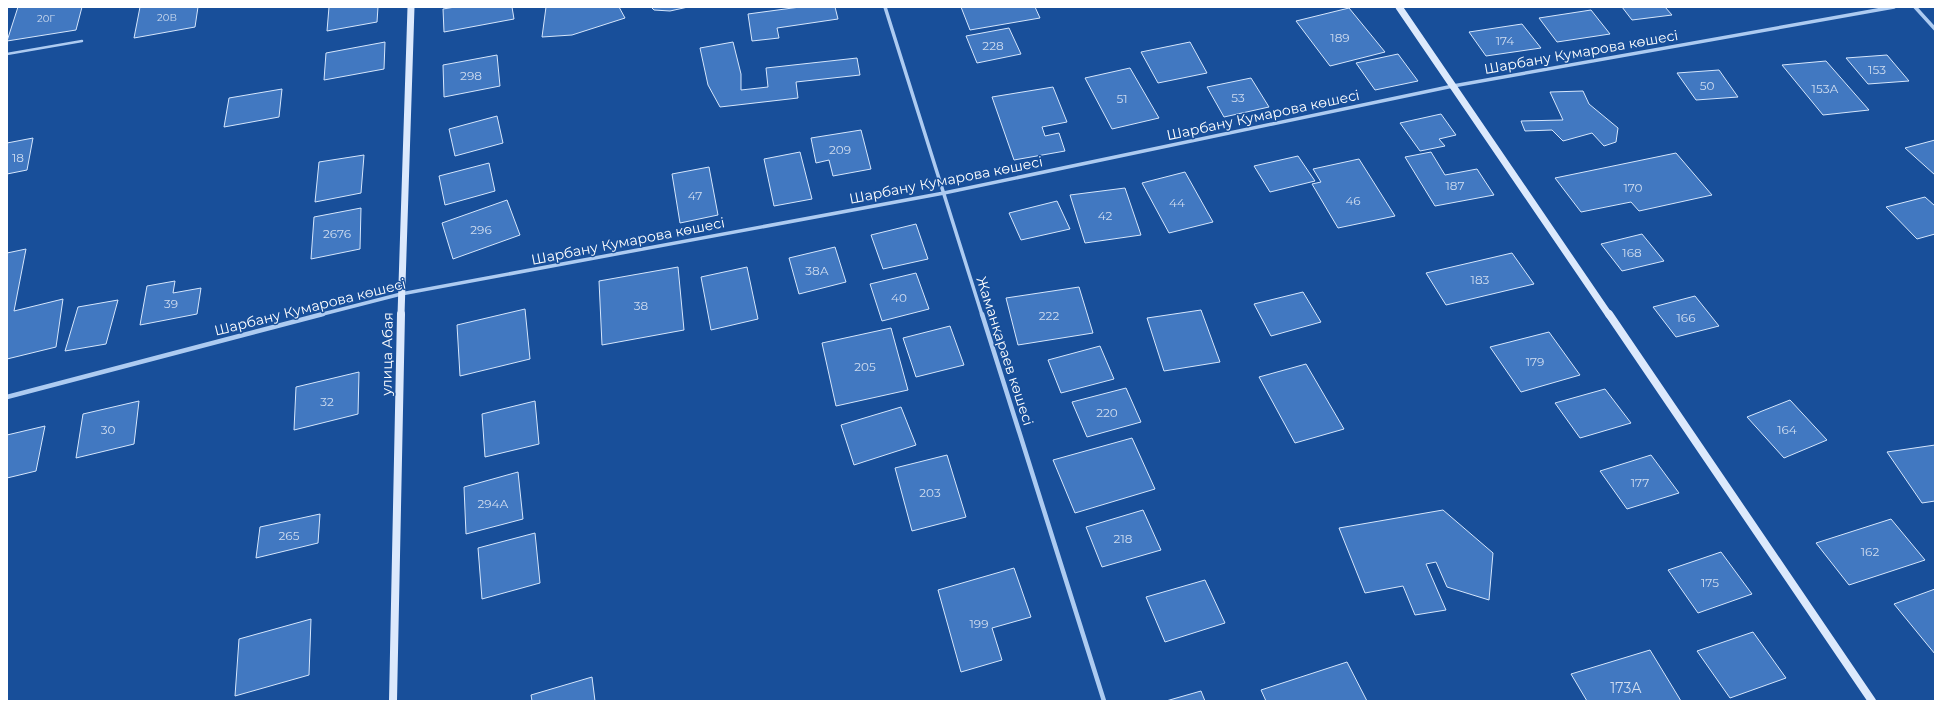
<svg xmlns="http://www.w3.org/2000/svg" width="1942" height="708" font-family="Montserrat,sans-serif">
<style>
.building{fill:#4178c1;stroke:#d5e6fc}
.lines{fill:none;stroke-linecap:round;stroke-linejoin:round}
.lane{stroke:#adcbf1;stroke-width:2.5}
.street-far1{stroke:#adcbf1;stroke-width:3.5}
.street{stroke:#adcbf1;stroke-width:4.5}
.secondary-far1{stroke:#dce9fc;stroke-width:7}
.secondary{stroke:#dce9fc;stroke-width:8}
.labels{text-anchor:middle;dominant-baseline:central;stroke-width:3;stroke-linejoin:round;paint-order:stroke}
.far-number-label{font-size:10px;fill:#d0ddf0}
.number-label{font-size:12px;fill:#d0ddf0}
.street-label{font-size:14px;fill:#fff;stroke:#184f9a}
.near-number-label{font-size:14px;fill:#d0ddf0}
</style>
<rect width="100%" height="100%" fill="#184f9a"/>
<!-- building -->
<g class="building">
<polygon points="18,7 82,7 76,30 7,41"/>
<polygon points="140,7 198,7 195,27 134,38"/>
<polygon points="329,7 378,7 377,22 327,31"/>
<polygon points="455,7 512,7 514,19 444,32 443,9"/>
<polygon points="546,7 619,7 625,18 572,35 542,37"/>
<polygon points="651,7 688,7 670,11 654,10"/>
<polygon points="800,7 835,7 838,19 777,28 779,38 752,41 748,14"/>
<polygon points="961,7 1035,7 1040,18 970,30"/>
<polygon points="1622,7 1665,7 1672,15 1632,20"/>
<polygon points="1349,8 1385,52 1330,66 1296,21"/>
<polygon points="1591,10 1610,34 1557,42 1539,18"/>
<polygon points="1522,24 1541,48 1486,56 1469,32"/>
<polygon points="1009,28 1021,54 977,63 966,36"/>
<polygon points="385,42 384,69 324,80 326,53"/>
<polygon points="733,42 741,74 741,90 768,87 766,68 857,58 860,75 796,82 798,98 720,107 708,85 700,48"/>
<polygon points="1190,42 1207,73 1158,83 1141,52"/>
<polygon points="1398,54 1418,81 1375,90 1356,63"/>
<polygon points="497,55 500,86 444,97 443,65"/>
<polygon points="1887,55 1909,81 1868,84 1846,58"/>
<polygon points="1826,61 1869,110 1823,115 1782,65"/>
<polygon points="1130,68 1159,118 1112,129 1085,78"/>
<polygon points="1719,70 1738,97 1696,100 1677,73"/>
<polygon points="1251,78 1269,107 1224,117 1207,87"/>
<polygon points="1053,87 1067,122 1042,127 1045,136 1059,133 1065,151 1014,160 992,97"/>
<polygon points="282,89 279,117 224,127 229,98"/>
<polygon points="1583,91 1589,104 1618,128 1616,142 1604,146 1592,133 1563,141 1552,130 1525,131 1521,121 1563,120 1550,92"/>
<polygon points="1441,114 1456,135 1439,139 1445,146 1420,151 1400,123"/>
<polygon points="497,116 503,143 455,156 449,129"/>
<polygon points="861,130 871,169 833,176 829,160 816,163 811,138"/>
<polygon points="33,138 27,170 7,174 7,143"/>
<polygon points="1935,140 1935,175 1905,148"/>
<polygon points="800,152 812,199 774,206 764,159"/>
<polygon points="1431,152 1445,175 1477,169 1494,195 1435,206 1405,157"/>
<polygon points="1676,153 1712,195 1639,211 1631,202 1581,212 1555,178"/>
<polygon points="364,155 361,193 315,202 319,162"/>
<polygon points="1298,156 1315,181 1270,192 1254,166"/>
<polygon points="1359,159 1395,216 1338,228 1312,184 1321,182 1313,169"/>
<polygon points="489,163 495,191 445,205 439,176"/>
<polygon points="709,167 718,215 680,223 672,174"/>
<polygon points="1185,172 1213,222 1169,233 1142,183"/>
<polygon points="1125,188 1141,235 1085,243 1070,195"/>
<polygon points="1925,197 1935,206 1935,234 1917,239 1886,207"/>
<polygon points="507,200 520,235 453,259 442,223"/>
<polygon points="1057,201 1070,229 1021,240 1009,213"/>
<polygon points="361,208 360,249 311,259 314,217"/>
<polygon points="916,224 928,259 883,269 871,235"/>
<polygon points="1642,234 1664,261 1622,271 1601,244"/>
<polygon points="835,247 846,282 799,294 789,258"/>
<polygon points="26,249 14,311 63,299 56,347 7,359 7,253"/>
<polygon points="1512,253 1534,284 1446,305 1426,273"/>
<polygon points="678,267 684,330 602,345 599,281"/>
<polygon points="747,267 758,319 711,330 701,277"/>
<polygon points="916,273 929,309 882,321 870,284"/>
<polygon points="175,281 173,293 201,288 197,314 140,325 147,286"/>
<polygon points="1079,287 1093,333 1018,345 1006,298"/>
<polygon points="1303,292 1321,322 1271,336 1254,304"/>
<polygon points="1695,296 1719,326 1676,337 1653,307"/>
<polygon points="118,300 106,344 65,351 78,307"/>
<polygon points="525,309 530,359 460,376 457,325"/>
<polygon points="1201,310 1220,362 1164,371 1147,318"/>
<polygon points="950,326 964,365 916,377 903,338"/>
<polygon points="891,328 908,390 836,406 822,343"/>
<polygon points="1549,332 1580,375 1521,392 1490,347"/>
<polygon points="1100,346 1114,379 1061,393 1048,360"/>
<polygon points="1306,364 1344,429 1295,443 1259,377"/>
<polygon points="359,372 358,414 294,430 296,387"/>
<polygon points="1126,388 1141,422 1087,437 1072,402"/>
<polygon points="1605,389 1631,423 1580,438 1555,403"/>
<polygon points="1790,400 1827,440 1784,458 1747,417"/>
<polygon points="139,401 134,444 76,458 83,414"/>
<polygon points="535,401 539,444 485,457 482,414"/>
<polygon points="901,407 916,445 854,465 841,425"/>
<polygon points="45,426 36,471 7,478 7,435"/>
<polygon points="1132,438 1155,489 1075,513 1053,460"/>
<polygon points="1935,445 1935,501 1922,503 1887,452"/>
<polygon points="947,455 966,517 912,531 895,468"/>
<polygon points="1651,455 1679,493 1627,509 1600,471"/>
<polygon points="518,472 523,519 466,534 464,487"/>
<polygon points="1143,510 1161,550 1102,567 1086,527"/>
<polygon points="1443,510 1493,553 1489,600 1447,587 1436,562 1426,564 1446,610 1415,615 1403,586 1365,593 1339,528"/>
<polygon points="320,514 318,543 256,558 260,527"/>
<polygon points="1891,519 1925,560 1849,585 1816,543"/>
<polygon points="535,533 540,583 482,599 478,548"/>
<polygon points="1721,552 1752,594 1698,613 1668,570"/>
<polygon points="1014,568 1031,617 992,628 1002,660 961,672 938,590"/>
<polygon points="1205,580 1225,623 1165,642 1146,597"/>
<polygon points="1935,589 1935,654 1894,604"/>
<polygon points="311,619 309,675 235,696 239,639"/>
<polygon points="1753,632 1786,678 1730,698 1697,651"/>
<polygon points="1650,650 1681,701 1587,701 1571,674"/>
<polygon points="1347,662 1367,701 1266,701 1261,690"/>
<polygon points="592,677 595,701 532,701 531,695"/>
<polygon points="1201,691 1205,701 1166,701"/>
</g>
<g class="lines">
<!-- lane -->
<polyline class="lane" points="7,54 82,41"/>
<!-- street-far1 -->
<g class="street-far1">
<polyline points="885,7 982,315"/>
<polyline points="1915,7 1935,29"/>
<polyline points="319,315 401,294 944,193 1453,86 1894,7"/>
</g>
<!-- street -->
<g class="street">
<polyline points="982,314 1104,701"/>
<polyline points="7,397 323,314"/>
</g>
<!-- secondary-far1 -->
<g class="secondary-far1">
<polyline points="1399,7 1609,315"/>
<polyline points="401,315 411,7"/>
</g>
<!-- secondary -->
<g class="secondary">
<polyline points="1609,314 1872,701"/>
<polyline points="393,701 401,314"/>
</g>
</g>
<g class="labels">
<!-- far-number labels -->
<g class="far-number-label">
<text x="167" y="17">20В</text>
<text x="46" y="18">20Г</text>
</g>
<!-- number labels -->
<g class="number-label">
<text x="1340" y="37">189</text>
<text x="1505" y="40">174</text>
<text x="993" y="45">228</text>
<text x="1877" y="69">153</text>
<text x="471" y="75">298</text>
<text x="1707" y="85">50</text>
<text x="1825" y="88">153А</text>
<text x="1238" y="97">53</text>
<text x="1122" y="98">51</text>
<text x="840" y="149">209</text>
<text x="18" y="157">18</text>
<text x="1455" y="185">187</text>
<text x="1633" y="187">170</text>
<text x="695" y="195">47</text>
<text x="1353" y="200">46</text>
<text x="1177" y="202">44</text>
<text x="1105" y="215">42</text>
<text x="481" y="229">296</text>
<text x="337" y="233">2676</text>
<text x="1632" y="252">168</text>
<text x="817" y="270">38А</text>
<text x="1480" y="279">183</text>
<text x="899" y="297">40</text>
<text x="171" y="303">39</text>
<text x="641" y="305">38</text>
<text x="1049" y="315">222</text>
<text x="1686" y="317">166</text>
<text x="1535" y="361">179</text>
<text x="865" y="366">205</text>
<text x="327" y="401">32</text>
<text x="1107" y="412">220</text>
<text x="108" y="429">30</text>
<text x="1787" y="429">164</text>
<text x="1640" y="482">177</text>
<text x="930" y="492">203</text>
<text x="493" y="503">294А</text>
<text x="289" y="535">265</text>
<text x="1123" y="538">218</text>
<text x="1870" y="551">162</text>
<text x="1710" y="582">175</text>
<text x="979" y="623">199</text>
</g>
<!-- street labels -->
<g class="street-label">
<text transform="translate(1581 52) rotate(-10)">Шарбану Кумарова көшесі</text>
<text transform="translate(1263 115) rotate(-12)">Шарбану Кумарова көшесі</text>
<text transform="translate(946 180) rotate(-11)">Шарбану Кумарова көшесі</text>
<text transform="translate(628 241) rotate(-11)">Шарбану Кумарова көшесі</text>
<text transform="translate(310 307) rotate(-14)">Шарбану Кумарова көшесі</text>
<text transform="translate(1005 351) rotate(72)">Жаманқараев көшесі</text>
<text transform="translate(387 354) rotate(-89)">улица Абая</text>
</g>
<!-- near-number labels -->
<g class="near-number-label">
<text x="1626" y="688">173А</text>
</g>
</g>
<!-- border -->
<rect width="1942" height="708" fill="none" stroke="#ffffff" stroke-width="16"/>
</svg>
